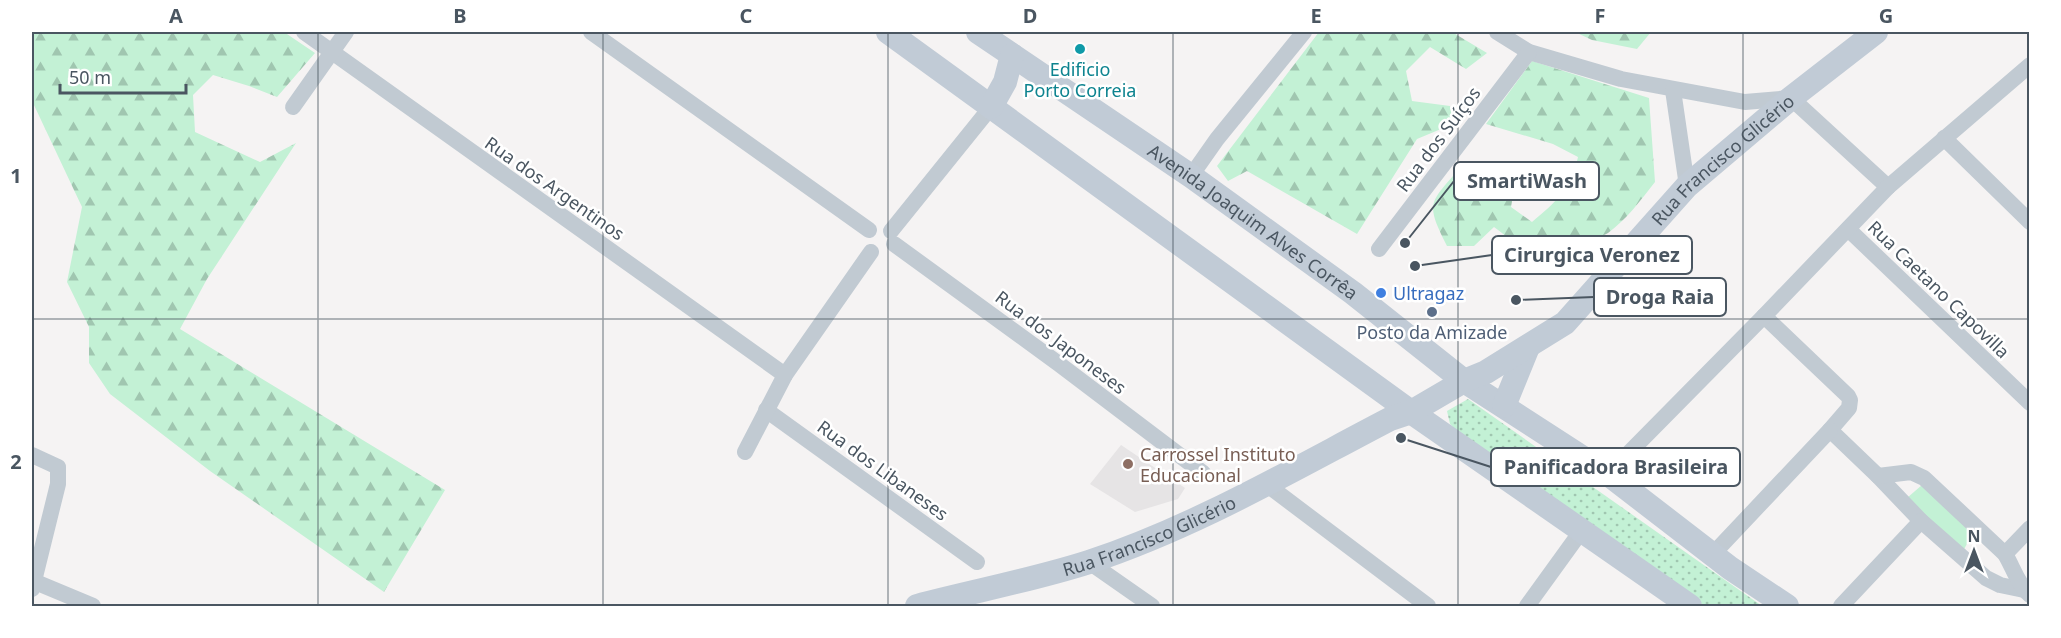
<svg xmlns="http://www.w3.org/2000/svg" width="2061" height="638" font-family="'Noto Sans',sans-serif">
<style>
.education{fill:#e6e4e5}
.grass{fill:url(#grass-dots)}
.forest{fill:url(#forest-firs)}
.green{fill:#c3f1d5}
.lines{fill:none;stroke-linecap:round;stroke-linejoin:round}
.street{stroke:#c1cad2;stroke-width:16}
.secondary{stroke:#c1cbd6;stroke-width:24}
.grid{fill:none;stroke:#4a5661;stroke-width:1.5;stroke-opacity:0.55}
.culture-dot{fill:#0f9aa8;stroke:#fff;stroke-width:2}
.shop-dot{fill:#3f7fe0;stroke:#fff;stroke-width:2}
.service-dot{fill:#5c6f8a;stroke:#fff;stroke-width:2}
.education-dot{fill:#8d6e63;stroke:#fff;stroke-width:2}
.labels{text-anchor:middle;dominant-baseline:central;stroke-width:5;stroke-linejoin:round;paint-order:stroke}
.culture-label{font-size:18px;fill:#0d838f;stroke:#fff}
.street-label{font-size:18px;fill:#4a5661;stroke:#fff}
.shop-label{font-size:18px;fill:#366cbe;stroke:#fff;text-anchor:start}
.service-label{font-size:18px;fill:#4e5e75;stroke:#fff}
.education-label{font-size:18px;fill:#785e54;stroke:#fff;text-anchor:start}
.leader{fill:none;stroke:#4a5661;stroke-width:2}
.callout-dot{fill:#4a5661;stroke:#fff;stroke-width:2}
.callout{fill:#fff;stroke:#4a5661;stroke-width:2}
.callout-label{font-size:20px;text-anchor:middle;font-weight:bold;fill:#4a5661}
.neatline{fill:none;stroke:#4a5661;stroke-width:2}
.grid-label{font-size:20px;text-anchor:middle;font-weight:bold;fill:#4a5661}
</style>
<defs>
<pattern id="grass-dots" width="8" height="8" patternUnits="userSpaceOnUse" patternTransform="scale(1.5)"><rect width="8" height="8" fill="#c3f1d5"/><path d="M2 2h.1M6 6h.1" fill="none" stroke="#a0c6b0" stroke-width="1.8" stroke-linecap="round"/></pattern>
<pattern id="forest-firs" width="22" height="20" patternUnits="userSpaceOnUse" patternTransform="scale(1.5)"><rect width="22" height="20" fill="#c3f1d5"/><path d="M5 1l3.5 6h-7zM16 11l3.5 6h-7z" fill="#a0c6b0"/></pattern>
</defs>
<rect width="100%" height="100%" fill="#f5f3f3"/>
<!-- education -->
<polygon class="education" points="1121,445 1185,488 1178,499 1135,512 1090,484"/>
<!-- grass -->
<polygon class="grass" points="1468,399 1762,606 1705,606 1461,435 1450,424 1447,411"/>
<!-- forest -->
<g class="forest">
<polygon points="34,32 284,32 315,53 277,97 249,86 213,75 193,95 195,132 260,162 296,143 207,279 180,329 445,490 384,592 210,471 110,394 89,363 89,327 67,282 82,207 33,103"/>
<polygon points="1319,32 1452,32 1487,53 1466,69 1430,47 1406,71 1412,101 1450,106 1453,124 1417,139 1357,234 1247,171 1228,181 1217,166"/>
<polygon points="1575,32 1651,32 1637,49 1592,40"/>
<path d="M1532,61L1649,98L1655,182C1641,200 1626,220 1608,233C1593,243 1533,249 1517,243C1509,239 1501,232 1494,227L1474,246H1447C1425,202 1429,204 1460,168L1516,179L1511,207L1532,222C1556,202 1571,189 1578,157L1553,144L1486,124Z"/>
</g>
<!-- green -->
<polygon class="green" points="1922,485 1973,533 1963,551 1907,498"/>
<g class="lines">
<!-- street -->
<g class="street">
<polyline points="304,32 785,375"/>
<polyline points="591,32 869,230"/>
<polyline points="1497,32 1529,52 1621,79 1745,102 1791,98 1888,187"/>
<polyline points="1673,90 1687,186"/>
<polyline points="293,107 346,32"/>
<polyline points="1944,138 2030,222"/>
<polyline points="1191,176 1217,139 1304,32"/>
<polyline points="1848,229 2030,403"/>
<polyline points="891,231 991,107"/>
<polyline points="894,244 1059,364 1203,473"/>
<polyline points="1379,249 1529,52"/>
<polyline points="1764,316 1848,396 1850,400 1849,408 1830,430 1878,476 1921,521 1986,578 2000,585 2024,590"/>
<polyline points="766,410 977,562"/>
<polyline points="745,452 785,375 871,252"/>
<polyline points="32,455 58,467 58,484 32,589"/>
<polyline points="1608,474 1764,316 1888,187 2030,65"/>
<path d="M1878,476L1911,472L1924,478L2005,554C2013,567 2018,585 2030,595"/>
<polyline points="1266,484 1428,606"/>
<polyline points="1713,554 1830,430"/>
<polyline points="2005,554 2030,528"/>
<polyline points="1089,562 1152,606"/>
<polyline points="33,581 93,606"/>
<polyline points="1527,606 1582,530"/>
<polyline points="1841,606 1921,521"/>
</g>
<!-- secondary -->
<g class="secondary">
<polyline points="888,32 1411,412 1690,606"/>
<path id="s1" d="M978,32L1191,176L1353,293L1464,381L1608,474L1730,568L1787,606"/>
<polyline points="991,107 1005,82 1012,55"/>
<polyline points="1504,406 1528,347"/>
<path id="s2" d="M917,606C974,591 1033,580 1089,562C1195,527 1292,470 1390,419L1411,412L1464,381L1486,372L1565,323L1687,186L1791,98L1876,32"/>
</g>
</g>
<!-- grid -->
<path class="grid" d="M318,32V606M603,32V606M888,32V606M1173,32V606M1458,32V606M1743,32V606M32,319H2030"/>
<!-- markers -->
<circle class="culture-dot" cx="1080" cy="49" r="6"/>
<circle class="shop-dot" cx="1381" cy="293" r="6"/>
<circle class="service-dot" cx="1432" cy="312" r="6"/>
<circle class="education-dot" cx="1128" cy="464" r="6"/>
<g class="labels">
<!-- culture labels -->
<g class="culture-label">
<text x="1080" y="69">Edificio<tspan x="1080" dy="21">Porto Correia</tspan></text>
</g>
<!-- street labels -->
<g class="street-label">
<text transform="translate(1438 139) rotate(-53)">Rua dos Suíços</text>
<text stroke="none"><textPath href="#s2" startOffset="939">Rua Francisco Glicério</textPath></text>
<text transform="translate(555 188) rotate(35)">Rua dos Argentinos</text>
<text stroke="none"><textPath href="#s1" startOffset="334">Avenida Joaquim Alves Corrêa</textPath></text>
<text transform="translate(1939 289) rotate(44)">Rua Caetano Capovilla</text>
<text transform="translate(1061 342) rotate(37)">Rua dos Japoneses</text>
<text transform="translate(883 470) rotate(36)">Rua dos Libaneses</text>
<text stroke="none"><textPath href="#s2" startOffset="243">Rua Francisco Glicério</textPath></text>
</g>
<!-- shop labels -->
<g class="shop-label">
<text x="1393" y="293">Ultragaz</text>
</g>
<!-- service labels -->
<g class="service-label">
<text x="1432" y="332">Posto da Amizade</text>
</g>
<!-- education labels -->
<g class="education-label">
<text x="1140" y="454">Carrossel Instituto<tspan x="1140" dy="21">Educacional</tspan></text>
</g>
</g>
<!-- callouts -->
<path class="leader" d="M1405 243L1454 181M1415 266L1492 255M1516 300L1594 297M1401 438L1491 467"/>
<g class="callout-dot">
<circle cx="1405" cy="243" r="6"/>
<circle cx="1415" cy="266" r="6"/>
<circle cx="1516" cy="300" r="6"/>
<circle cx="1401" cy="438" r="6"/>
</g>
<g class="callout">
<rect x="1454" y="162" width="145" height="38" rx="6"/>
<rect x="1492" y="236" width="200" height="38" rx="6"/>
<rect x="1594" y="278" width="132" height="38" rx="6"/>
<rect x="1491" y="448" width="249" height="38" rx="6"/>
</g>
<g class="callout-label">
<text x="1527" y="188">SmartiWash</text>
<text x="1592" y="262">Cirurgica Veronez</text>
<text x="1660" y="304">Droga Raia</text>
<text x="1616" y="474">Panificadora Brasileira</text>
</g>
<!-- border -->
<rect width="2061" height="638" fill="none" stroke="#ffffff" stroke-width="66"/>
<!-- north arrow -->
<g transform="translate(1974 551)" stroke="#ffffff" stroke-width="4.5" paint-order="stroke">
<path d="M0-4.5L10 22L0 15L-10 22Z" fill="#4a5661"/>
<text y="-9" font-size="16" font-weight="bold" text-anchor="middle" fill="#4a5661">N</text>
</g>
<!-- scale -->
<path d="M60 84v9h126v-9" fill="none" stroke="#4a5661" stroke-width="3"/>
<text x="69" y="84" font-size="18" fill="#4a5661" stroke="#ffffff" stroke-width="4.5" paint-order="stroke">50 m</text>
<rect x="33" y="33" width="1995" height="572" class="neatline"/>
<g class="grid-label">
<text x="176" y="23">A</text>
<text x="460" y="23">B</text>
<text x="746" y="23">C</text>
<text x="1030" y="23">D</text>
<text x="1316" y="23">E</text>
<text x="1600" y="23">F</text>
<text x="1886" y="23">G</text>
<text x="16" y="183">1</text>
<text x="16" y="469">2</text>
</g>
</svg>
